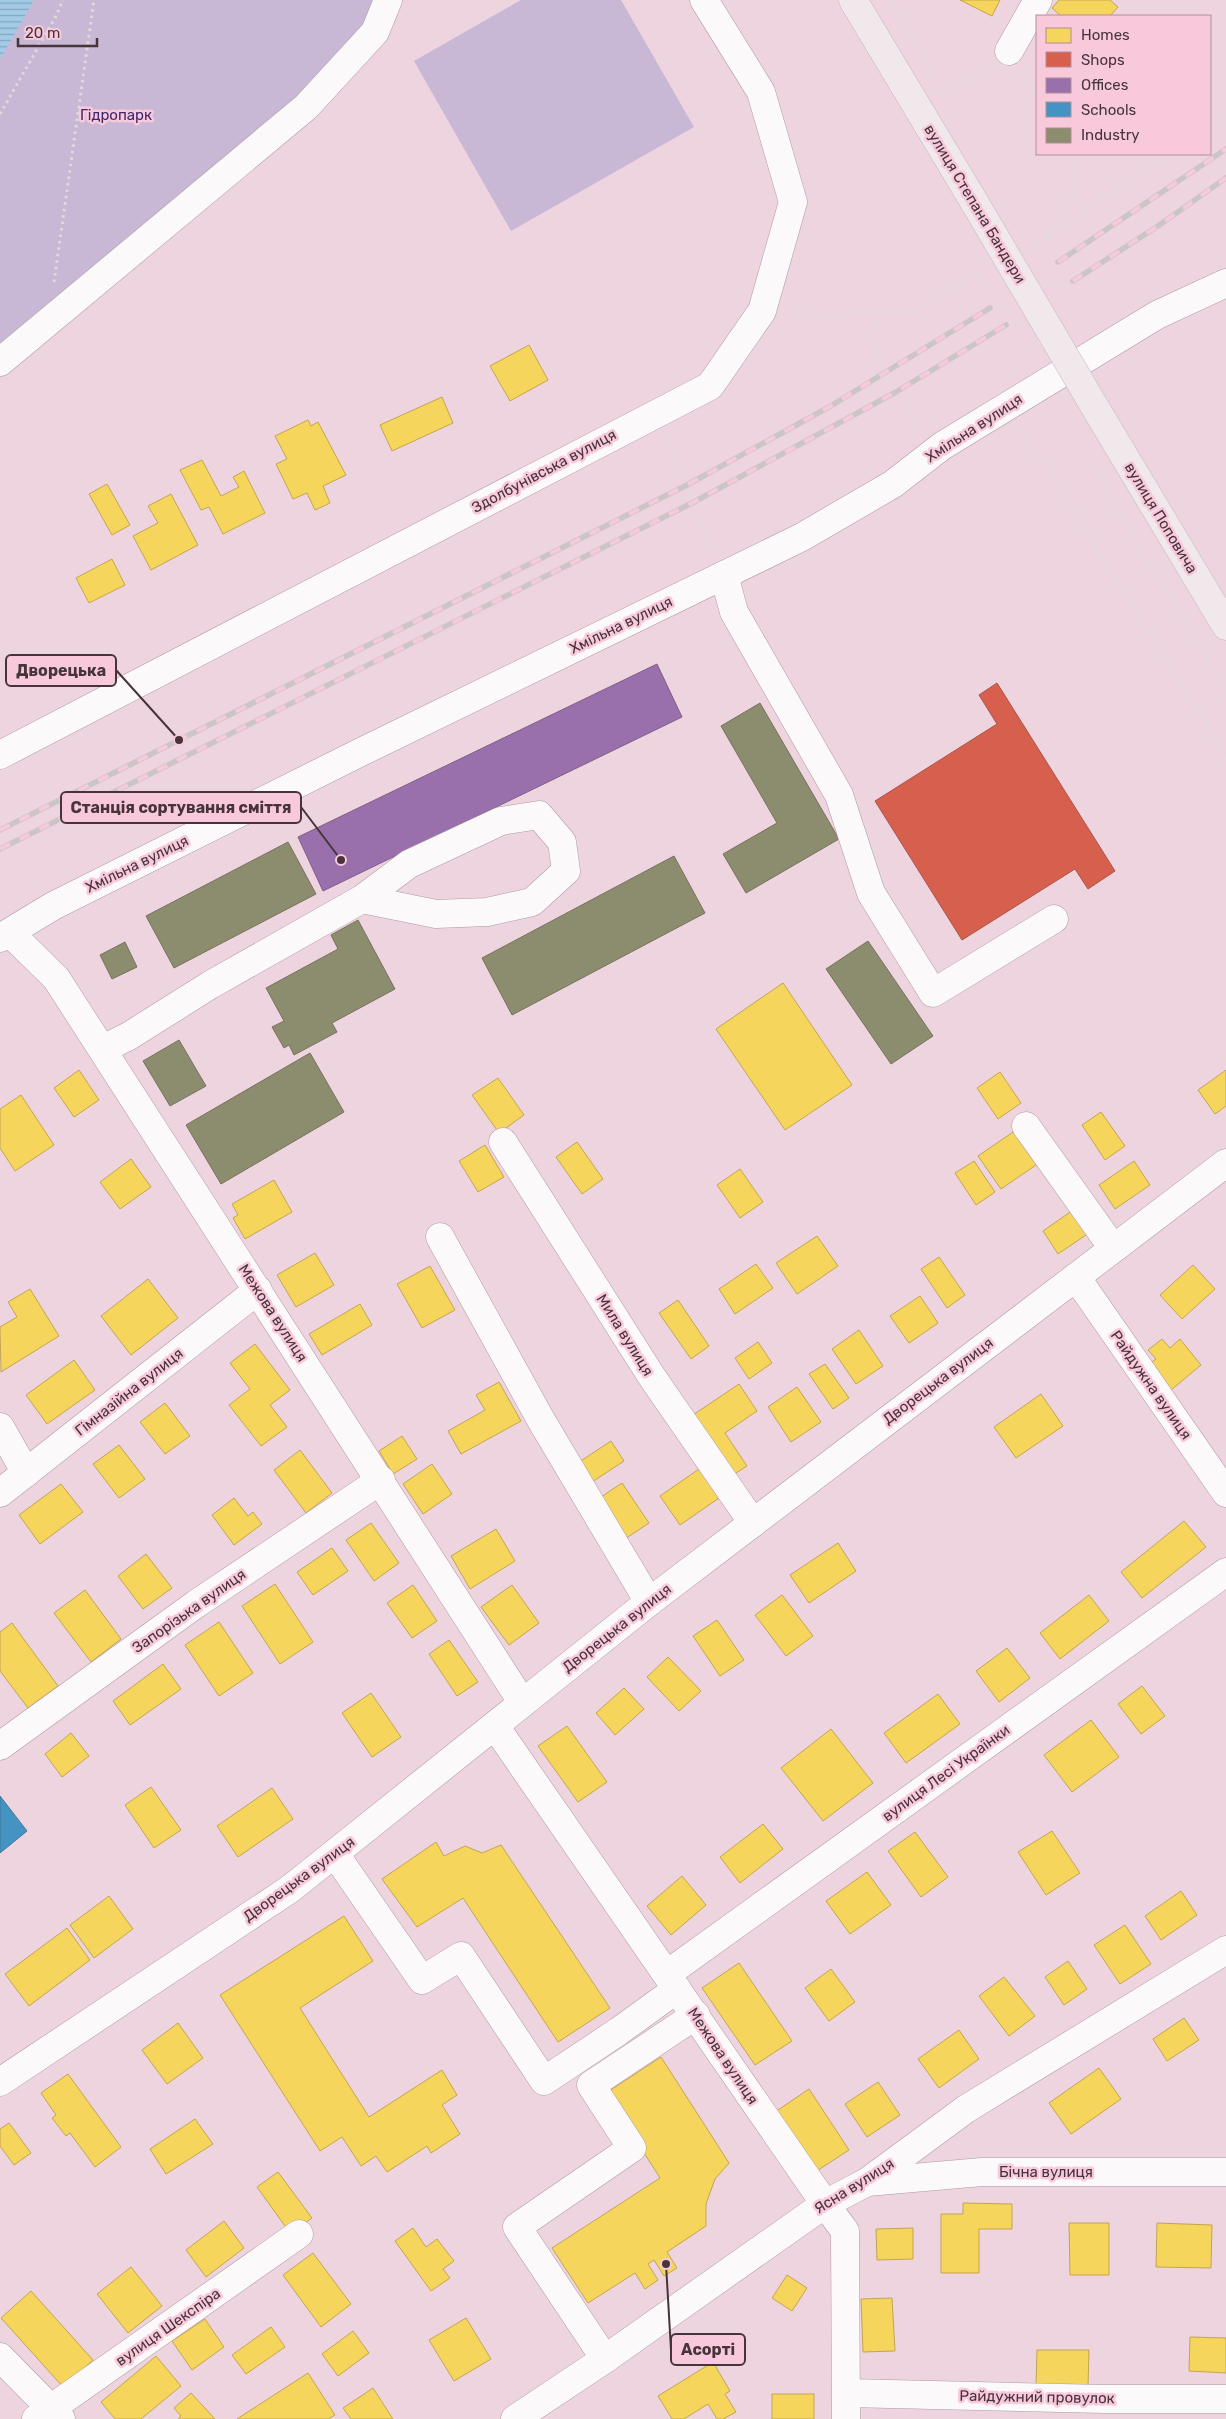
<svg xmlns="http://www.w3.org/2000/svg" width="1226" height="2419" font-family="Rubik,sans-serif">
	<defs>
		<pattern id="water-rules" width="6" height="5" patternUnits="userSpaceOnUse" patternTransform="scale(1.25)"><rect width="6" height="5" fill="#a2cbe8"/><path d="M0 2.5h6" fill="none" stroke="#86a6bd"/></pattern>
	</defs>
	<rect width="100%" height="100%" fill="#eed4de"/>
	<g fill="#c8b7d5">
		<path d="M 0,0 L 388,0 L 375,32 L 0,362 Z"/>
		<path d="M 521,0 L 621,0 L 694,127 L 511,231 L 414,61 Z"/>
	</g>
	<path fill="url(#water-rules)" d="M 0,0 L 34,0 L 0,59 Z"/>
	<g fill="#f6d55c" stroke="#c2a552">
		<path d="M 960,0 L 1000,0 L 992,16 Z"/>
		<path d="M 1059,0 L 1110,0 L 1118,7 L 1110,16 L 1061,16 L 1052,8 Z"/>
		<path d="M 529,345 L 548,380 L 510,401 L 490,366 Z"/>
		<path d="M 442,397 L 453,423 L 392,451 L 380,425 Z"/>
		<path d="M 308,420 L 311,426 L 318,422 L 346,475 L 323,486 L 330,503 L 315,510 L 307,493 L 293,499 L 276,464 L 287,459 L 275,436 Z"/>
		<path d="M 202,460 L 221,496 L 239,487 L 233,477 L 244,471 L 265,513 L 223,534 L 209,507 L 201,510 L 180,470 Z"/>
		<path d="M 107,484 L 130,525 L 112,535 L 89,494 Z"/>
		<path d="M 171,494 L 198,545 L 151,570 L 133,536 L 158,523 L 148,506 Z"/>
		<path d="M 112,559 L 125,585 L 89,603 L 76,578 Z"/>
		<path d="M 783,983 L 852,1085 L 785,1130 L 716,1029 Z"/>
		<path d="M 79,1070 L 99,1100 L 74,1117 L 54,1088 Z"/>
		<path d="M 1226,1070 L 1226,1106 L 1215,1114 L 1198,1090 Z"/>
		<path d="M 1000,1072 L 1021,1103 L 998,1119 L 977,1088 Z"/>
		<path d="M 498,1078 L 524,1115 L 499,1133 L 472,1095 Z"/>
		<path d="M 21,1095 L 54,1145 L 15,1171 L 0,1148 L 0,1109 Z"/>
		<path d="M 1101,1112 L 1125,1146 L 1105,1160 L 1082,1125 Z"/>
		<path d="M 1016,1130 L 1039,1163 L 1001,1189 L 978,1156 Z"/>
		<path d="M 577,1142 L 603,1179 L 582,1194 L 556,1157 Z"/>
		<path d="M 485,1145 L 504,1177 L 478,1192 L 459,1161 Z"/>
		<path d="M 131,1159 L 151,1187 L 120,1209 L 100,1182 Z"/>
		<path d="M 974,1161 L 995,1192 L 976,1205 L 955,1173 Z"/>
		<path d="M 1134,1161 L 1150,1185 L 1115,1209 L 1099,1185 Z"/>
		<path d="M 740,1169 L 763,1202 L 740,1218 L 717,1185 Z"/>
		<path d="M 274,1180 L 292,1212 L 245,1239 L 233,1218 L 238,1215 L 232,1204 Z"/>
		<path d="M 1073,1210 L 1089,1233 L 1058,1254 L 1043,1231 Z"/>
		<path d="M 817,1236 L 838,1266 L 797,1294 L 776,1263 Z"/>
		<path d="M 315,1253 L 334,1285 L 296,1307 L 277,1275 Z"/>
		<path d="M 939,1257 L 965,1295 L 947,1308 L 921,1269 Z"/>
		<path d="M 756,1264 L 773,1288 L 735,1314 L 719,1289 Z"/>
		<path d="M 1193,1265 L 1215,1289 L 1182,1319 L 1160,1295 Z"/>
		<path d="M 430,1266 L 455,1310 L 422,1328 L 397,1284 Z"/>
		<path d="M 148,1279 L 178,1318 L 131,1355 L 101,1316 Z"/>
		<path d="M 30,1289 L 59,1336 L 1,1372 L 0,1327 L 17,1317 L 8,1302 Z"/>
		<path d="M 920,1296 L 938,1323 L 909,1343 L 890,1316 Z"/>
		<path d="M 678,1300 L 709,1346 L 691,1359 L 659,1313 Z"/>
		<path d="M 360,1304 L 372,1325 L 322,1355 L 309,1334 Z"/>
		<path d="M 859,1330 L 883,1366 L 856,1384 L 832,1349 Z"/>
		<path d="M 1162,1339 L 1170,1348 L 1180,1339 L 1201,1365 L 1171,1390 L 1149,1364 L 1156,1359 L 1148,1350 Z"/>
		<path d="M 758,1342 L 772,1363 L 749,1379 L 735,1358 Z"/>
		<path d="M 255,1344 L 290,1390 L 270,1405 L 287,1427 L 261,1446 L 229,1405 L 250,1389 L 230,1363 Z"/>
		<path d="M 74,1360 L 95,1390 L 47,1424 L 26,1395 Z"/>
		<path d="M 825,1364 L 849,1398 L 833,1409 L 809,1374 Z"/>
		<path d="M 499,1382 L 521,1421 L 461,1454 L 448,1431 L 485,1410 L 476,1395 Z"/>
		<path d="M 739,1384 L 757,1411 L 725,1433 L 747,1466 L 728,1478 L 687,1419 Z"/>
		<path d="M 797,1387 L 821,1422 L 791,1442 L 768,1407 Z"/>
		<path d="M 1041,1394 L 1063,1426 L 1016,1458 L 994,1427 Z"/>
		<path d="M 165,1403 L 190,1436 L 165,1454 L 140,1422 Z"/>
		<path d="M 402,1436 L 417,1459 L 393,1474 L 379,1451 Z"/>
		<path d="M 611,1441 L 624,1461 L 589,1484 L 576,1464 Z"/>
		<path d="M 119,1445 L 145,1479 L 119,1498 L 93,1464 Z"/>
		<path d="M 300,1450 L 332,1493 L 306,1513 L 274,1470 Z"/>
		<path d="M 432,1464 L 452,1494 L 423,1514 L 403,1484 Z"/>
		<path d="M 699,1469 L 719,1498 L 680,1525 L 660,1496 Z"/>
		<path d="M 622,1483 L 649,1523 L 625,1539 L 598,1499 Z"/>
		<path d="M 61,1484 L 83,1512 L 40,1544 L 19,1515 Z"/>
		<path d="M 234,1498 L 248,1516 L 253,1512 L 262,1524 L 234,1545 L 212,1515 Z"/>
		<path d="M 1184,1521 L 1206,1547 L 1142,1598 L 1121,1572 Z"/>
		<path d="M 371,1523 L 399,1563 L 374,1581 L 346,1540 Z"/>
		<path d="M 496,1529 L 515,1561 L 470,1589 L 451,1556 Z"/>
		<path d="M 838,1543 L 856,1571 L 809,1603 L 790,1575 Z"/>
		<path d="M 332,1548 L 348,1571 L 313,1595 L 297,1572 Z"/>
		<path d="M 146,1554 L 172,1588 L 143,1609 L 118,1576 Z"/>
		<path d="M 275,1584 L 313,1642 L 280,1664 L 242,1606 Z"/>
		<path d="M 413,1585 L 437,1621 L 412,1638 L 387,1603 Z"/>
		<path d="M 512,1585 L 539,1623 L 509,1645 L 481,1607 Z"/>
		<path d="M 85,1590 L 121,1639 L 91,1662 L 54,1613 Z"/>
		<path d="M 782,1595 L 813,1636 L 786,1656 L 755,1615 Z"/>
		<path d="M 1089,1595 L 1109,1621 L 1060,1659 L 1040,1633 Z"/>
		<path d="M 717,1620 L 744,1660 L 720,1676 L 693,1636 Z"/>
		<path d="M 219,1622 L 253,1673 L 219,1696 L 185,1645 Z"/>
		<path d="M 12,1623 L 58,1686 L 28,1708 L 0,1671 L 0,1632 Z"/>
		<path d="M 449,1640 L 478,1682 L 457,1696 L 429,1654 Z"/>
		<path d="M 1007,1648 L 1030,1678 L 999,1702 L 976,1671 Z"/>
		<path d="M 668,1657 L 701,1691 L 679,1711 L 647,1677 Z"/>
		<path d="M 163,1664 L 181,1689 L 130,1725 L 113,1701 Z"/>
		<path d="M 1142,1686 L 1165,1716 L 1141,1734 L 1118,1704 Z"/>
		<path d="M 624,1688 L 644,1709 L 615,1735 L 596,1713 Z"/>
		<path d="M 371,1693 L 401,1737 L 372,1757 L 342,1713 Z"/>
		<path d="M 938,1694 L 960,1724 L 906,1763 L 884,1733 Z"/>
		<path d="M 1091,1720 L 1119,1757 L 1072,1792 L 1044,1755 Z"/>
		<path d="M 567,1726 L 607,1782 L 578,1802 L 538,1746 Z"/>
		<path d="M 831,1729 L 873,1783 L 823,1821 L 781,1768 Z"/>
		<path d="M 71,1733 L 89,1756 L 62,1777 L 45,1754 Z"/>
		<path d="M 151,1787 L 181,1830 L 154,1848 L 125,1805 Z"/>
		<path d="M 272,1788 L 293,1819 L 238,1857 L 217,1826 Z"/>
		<path d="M 763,1824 L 783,1849 L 740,1883 L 720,1857 Z"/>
		<path d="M 1052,1831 L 1080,1873 L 1046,1895 L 1018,1852 Z"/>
		<path d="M 915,1832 L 948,1877 L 921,1897 L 888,1851 Z"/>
		<path d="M 436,1842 L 444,1856 L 465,1846 L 482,1853 L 501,1845 L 610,2008 L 558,2042 L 463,1898 L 417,1927 L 382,1879 Z"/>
		<path d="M 867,1872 L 891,1905 L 850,1934 L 826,1901 Z"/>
		<path d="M 682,1876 L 706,1905 L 671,1935 L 647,1906 Z"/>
		<path d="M 1181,1891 L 1197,1915 L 1161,1940 L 1145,1916 Z"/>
		<path d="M 109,1896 L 133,1929 L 94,1958 L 70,1925 Z"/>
		<path d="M 344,1916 L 373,1961 L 300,2008 L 369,2117 L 442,2070 L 457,2095 L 442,2105 L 460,2134 L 431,2153 L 427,2146 L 387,2172 L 376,2156 L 361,2166 L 342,2137 L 320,2151 L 220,1995 Z"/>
		<path d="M 1125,1925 L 1151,1964 L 1120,1984 L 1094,1945 Z"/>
		<path d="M 67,1928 L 90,1960 L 29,2006 L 5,1974 Z"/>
		<path d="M 1068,1961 L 1087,1989 L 1064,2005 L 1045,1977 Z"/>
		<path d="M 739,1963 L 792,2041 L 755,2065 L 702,1988 Z"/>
		<path d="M 831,1969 L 855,2002 L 829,2021 L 805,1988 Z"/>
		<path d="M 1004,1977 L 1035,2016 L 1009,2036 L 979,1996 Z"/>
		<path d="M 1184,2018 L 1199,2040 L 1167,2061 L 1153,2039 Z"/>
		<path d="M 178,2023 L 203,2058 L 167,2084 L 142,2050 Z"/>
		<path d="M 959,2030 L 979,2059 L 939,2088 L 918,2059 Z"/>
		<path d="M 661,2057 L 729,2163 L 715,2179 L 706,2204 L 706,2226 L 667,2252 L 677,2268 L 664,2276 L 654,2260 L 648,2264 L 658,2280 L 645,2289 L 635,2273 L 588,2303 L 552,2248 L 660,2178 L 606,2093 Z"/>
		<path d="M 1099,2068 L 1121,2099 L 1071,2134 L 1049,2103 Z"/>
		<path d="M 68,2074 L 121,2147 L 95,2167 L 70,2133 L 66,2136 L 52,2118 L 56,2115 L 41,2093 Z"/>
		<path d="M 878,2082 L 900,2115 L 867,2137 L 845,2104 Z"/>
		<path d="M 809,2089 L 849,2150 L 815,2172 L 775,2112 Z"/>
		<path d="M 195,2119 L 213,2144 L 166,2174 L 150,2149 Z"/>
		<path d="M 9,2123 L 31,2153 L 14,2165 L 0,2146 L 0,2129 Z"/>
		<path d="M 278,2172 L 312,2218 L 290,2233 L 257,2187 Z"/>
		<path d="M 963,2203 L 1012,2204 L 1012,2229 L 979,2229 L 979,2273 L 941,2273 L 941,2214 L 963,2214 Z"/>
		<path d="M 224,2221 L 244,2248 L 206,2277 L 186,2250 Z"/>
		<path d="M 1069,2223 L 1109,2223 L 1109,2275 L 1070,2275 Z"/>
		<path d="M 1157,2223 L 1212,2225 L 1211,2268 L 1156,2267 Z"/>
		<path d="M 413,2228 L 426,2247 L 437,2239 L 454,2261 L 443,2269 L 450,2278 L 431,2291 L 395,2241 Z"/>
		<path d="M 913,2228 L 913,2259 L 877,2260 L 876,2229 Z"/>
		<path d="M 313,2253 L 351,2304 L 321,2327 L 283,2275 Z"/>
		<path d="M 131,2267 L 162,2306 L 128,2333 L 97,2294 Z"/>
		<path d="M 787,2275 L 807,2288 L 792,2311 L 772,2298 Z"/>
		<path d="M 31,2291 L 93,2360 L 63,2387 L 1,2318 Z"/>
		<path d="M 892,2298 L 895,2351 L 863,2352 L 861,2299 Z"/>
		<path d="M 466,2318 L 491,2359 L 454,2381 L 429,2340 Z"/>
		<path d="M 205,2319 L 224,2347 L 192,2370 L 172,2341 Z"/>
		<path d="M 271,2327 L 285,2347 L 246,2374 L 232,2355 Z"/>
		<path d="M 353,2331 L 369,2353 L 338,2376 L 322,2354 Z"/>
		<path d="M 1190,2337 L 1226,2338 L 1226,2373 L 1189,2371 Z"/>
		<path d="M 1037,2350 L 1089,2350 L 1088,2386 L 1036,2385 Z"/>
		<path d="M 156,2356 L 181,2386 L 141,2419 L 115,2419 L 101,2402 Z"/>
		<path d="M 713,2362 L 730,2391 L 725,2394 L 736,2412 L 723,2419 L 717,2419 L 708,2404 L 684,2419 L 672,2419 L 658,2396 Z"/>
		<path d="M 308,2373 L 335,2415 L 328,2419 L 237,2419 Z"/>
		<path d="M 373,2388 L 393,2419 L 351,2419 L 343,2408 Z"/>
		<path d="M 191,2393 L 215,2419 L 178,2419 L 181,2416 L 174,2408 Z"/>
		<rect x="772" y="2394" width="42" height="25"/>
	</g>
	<path fill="#d6604d" stroke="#ab5348" d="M 997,683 L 1115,871 L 1088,889 L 1075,869 L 962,940 L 875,801 L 997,724 L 979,695 Z"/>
	<path fill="#9970ab" stroke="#805e89" d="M 657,664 L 682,717 L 323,891 L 298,837 Z"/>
	<path fill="#4393c3" stroke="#44769a" d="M 0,1796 L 27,1831 L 0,1853 Z"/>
	<g fill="#8c8c6e" stroke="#77725f">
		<path d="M 760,703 L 839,839 L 746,893 L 723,854 L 777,823 L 721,726 Z"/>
		<path d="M 288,842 L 316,894 L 174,968 L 146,916 Z"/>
		<path d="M 674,856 L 705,913 L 512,1015 L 482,958 Z"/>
		<path d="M 358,920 L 395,989 L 332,1023 L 337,1032 L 294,1055 L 289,1045 L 284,1048 L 272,1027 L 284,1021 L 266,988 L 338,949 L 331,935 Z"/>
		<path d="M 868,941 L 933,1036 L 891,1064 L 826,969 Z"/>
		<path d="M 125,942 L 137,967 L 112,979 L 100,955 Z"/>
		<path d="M 179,1040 L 206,1086 L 170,1106 L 143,1061 Z"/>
		<path d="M 310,1053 L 344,1112 L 221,1184 L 186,1125 Z"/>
	</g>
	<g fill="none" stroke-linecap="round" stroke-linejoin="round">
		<defs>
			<g id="minor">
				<path d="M 1009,51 L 1038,0"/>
				<path d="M 0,362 L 306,107 L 375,32 L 388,0"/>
				<path d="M 724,575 L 734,612 L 839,795 L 871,893 L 933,993 L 1054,919"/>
				<path d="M 0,755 L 710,386 L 762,311 L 793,202 L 761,92 L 704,0"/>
				<path d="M 10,933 L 56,978 L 522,1702"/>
				<path d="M 0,938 L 53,906 L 359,753 L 802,537 L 893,484 L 942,446 L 1157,315 L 1226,283"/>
				<path d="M 103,1049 L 129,1036 L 210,985 L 362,899 L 436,914 L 487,912 L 532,902 L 566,871 L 562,842 L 539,815 L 501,821 L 409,864 L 362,899"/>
				<path d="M 1026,1126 L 1113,1248"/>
				<path d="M 503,1142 L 652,1377 L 753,1523"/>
				<path d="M 440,1237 L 541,1420 L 649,1602"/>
				<path d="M 1076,1277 L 1226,1493"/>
				<path d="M 0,1427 L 26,1473"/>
				<path d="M 0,1493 L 258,1290"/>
				<path d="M 495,1726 L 825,2204 L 845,2231 L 846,2419"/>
				<path d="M 0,1746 L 196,1604 L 381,1480"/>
				<path d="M 335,1854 L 422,1980 L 461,1956 L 544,2081 L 619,2031 L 677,1989"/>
				<path d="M 667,1974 L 1226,1572"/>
				<path d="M 0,2082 L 290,1889 L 649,1602 L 1226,1163"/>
				<path d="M 867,2182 L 982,2172 L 1226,2172"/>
				<path d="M 0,2357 L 61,2419"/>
				<path d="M 605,2359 L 517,2227 L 632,2148 L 591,2085 L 696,2015"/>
				<path d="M 847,2393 L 1104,2399 L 1226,2399"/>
				<path d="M 36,2419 L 299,2234"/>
				<path d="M 515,2419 L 605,2359 L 825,2204 L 867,2182 L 966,2109 L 1226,1950"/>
			</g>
			<g id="major">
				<path d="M 853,0 L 976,205"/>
				<path d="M 1096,409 L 1226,626"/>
			</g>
		</defs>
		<use href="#minor" stroke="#ae9aa2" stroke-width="29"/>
		<use href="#major" stroke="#c6b8bd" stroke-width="29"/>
		<g stroke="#e2d9dc" stroke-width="3" stroke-dasharray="2.5 4" stroke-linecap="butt">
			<path d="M 889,0 L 936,80"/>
			<path d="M 1019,75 L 1037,95"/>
			<path d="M 942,92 L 988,66"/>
			<path d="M 0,114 L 56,16 L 63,0"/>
			<path d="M 1210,125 L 1226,113"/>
			<path d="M 1046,237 L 1074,194 L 1076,158 L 1074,154"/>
			<path d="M 1031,246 L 1170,154"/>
			<path d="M 54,282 L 94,0"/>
			<path d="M 790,311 L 912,312 L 984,272"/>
			<path d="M 874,312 L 879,365 L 919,429"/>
			<path d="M 1020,429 L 1066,499 L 1226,755"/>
			<path d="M 664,439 L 673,451 L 713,552"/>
			<path d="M 1099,470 L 1110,500 L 1173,600 L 1226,691"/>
		</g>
		<use href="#minor" stroke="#fcf9fa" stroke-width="28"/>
		<use href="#major" stroke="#f1e8ec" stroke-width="28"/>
		<defs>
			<g id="rail">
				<path d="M 1058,262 L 1226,149"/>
				<path d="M 1073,281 L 1158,226 L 1226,178"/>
				<path d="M 0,830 L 687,485 L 829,407 L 990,308"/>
				<path d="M 0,849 L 694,502 L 896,392 L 1006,325"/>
			</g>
		</defs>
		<use href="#rail" stroke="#cbc5c7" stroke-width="5.5"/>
		<use href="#rail" stroke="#f8c9db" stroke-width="4" stroke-dasharray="11" stroke-linecap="butt"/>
		<defs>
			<path id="major-bridge" d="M 976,205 L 1096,409"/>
		</defs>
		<use href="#major-bridge" stroke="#c6b8bd" stroke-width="29" stroke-linecap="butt"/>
		<use href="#major-bridge" stroke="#f1e8ec" stroke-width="28"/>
	</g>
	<g text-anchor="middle" stroke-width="5" stroke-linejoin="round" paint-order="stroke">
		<g font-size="15" fill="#3e2870" stroke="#f8c9db">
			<text x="116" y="120">Гідропарк</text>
		</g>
		<g font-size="15" fill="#47343b" stroke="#f8c9db">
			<text transform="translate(975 204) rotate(59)" y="5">вулиця Степана Бандери</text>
			<text transform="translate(974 428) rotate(-33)" y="5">Хмільна вулиця</text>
			<text transform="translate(544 471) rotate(-28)" y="5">Здолбунівська вулиця</text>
			<text transform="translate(1161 518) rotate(59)" y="5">вулиця Поповича</text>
			<text transform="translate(621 625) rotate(-26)" y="5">Хмільна вулиця</text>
			<text transform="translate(137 864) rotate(-26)" y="5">Хмільна вулиця</text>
			<text transform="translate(273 1313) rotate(57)" y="5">Межова вулиця</text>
			<text transform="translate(625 1335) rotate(58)" y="5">Мила вулиця</text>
			<text transform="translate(938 1381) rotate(-37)" y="5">Дворецька вулиця</text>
			<text transform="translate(1151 1385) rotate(55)" y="5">Райдужна вулиця</text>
			<text transform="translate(129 1392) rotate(-38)" y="5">Гімназійна вулиця</text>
			<text transform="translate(189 1611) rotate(-35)" y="5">Запорізька вулиця</text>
			<text transform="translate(617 1628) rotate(-38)" y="5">Дворецька вулиця</text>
			<text transform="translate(946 1773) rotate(-36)" y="5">вулиця Лесі Українки</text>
			<text transform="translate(299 1879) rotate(-36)" y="5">Дворецька вулиця</text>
			<text transform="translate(723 2056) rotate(56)" y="5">Межова вулиця</text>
			<text x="1046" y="2177">Бічна вулиця</text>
			<text transform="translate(854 2186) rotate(-32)" y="5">Ясна вулиця</text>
			<text transform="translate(168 2327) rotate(-35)" y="5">вулиця Шекспіра</text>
			<text transform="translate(1037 2397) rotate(1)" y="5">Райдужний провулок</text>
		</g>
	</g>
	<path fill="none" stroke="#47343b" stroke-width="2" d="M179 740L116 670M341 860L301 807M666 2264L671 2350"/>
	<g fill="#47343b" stroke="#f8c9db" stroke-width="2">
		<circle cx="179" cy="740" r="5"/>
		<circle cx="341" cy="860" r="5"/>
		<circle cx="666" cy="2264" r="5"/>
	</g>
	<g fill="#f8c9db" stroke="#47343b" stroke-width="2">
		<rect x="6" y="655" width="110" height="31" rx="5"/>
		<rect x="61" y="792" width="240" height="31" rx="5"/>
		<rect x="671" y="2334" width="74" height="31" rx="5"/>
	</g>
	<g font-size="16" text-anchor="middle" font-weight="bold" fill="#47343b">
		<text x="61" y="676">Дворецька</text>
		<text x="181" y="813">Станція сортування сміття</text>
		<text x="708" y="2355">Асорті</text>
	</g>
	<rect x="1036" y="15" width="175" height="140" fill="#f8c9db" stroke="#b18d9b"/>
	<rect x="1046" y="28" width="25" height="15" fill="#f6d55c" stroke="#b18d9b"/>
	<text x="1081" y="40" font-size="15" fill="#47343b">Homes</text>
	<rect x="1046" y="52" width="25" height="15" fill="#d6604d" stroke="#b18d9b"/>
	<text x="1081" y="65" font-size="15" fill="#47343b">Shops</text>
	<rect x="1046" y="78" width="25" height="15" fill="#9970ab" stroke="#b18d9b"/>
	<text x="1081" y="90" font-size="15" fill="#47343b">Offices</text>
	<rect x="1046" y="102" width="25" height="15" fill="#4393c3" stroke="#b18d9b"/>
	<text x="1081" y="115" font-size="15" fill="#47343b">Schools</text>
	<rect x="1046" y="128" width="25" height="15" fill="#8c8c6e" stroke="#b18d9b"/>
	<text x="1081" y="140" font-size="15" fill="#47343b">Industry</text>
	<path d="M18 38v8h79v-8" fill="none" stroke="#47343b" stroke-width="2.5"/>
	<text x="25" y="38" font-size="15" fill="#47343b" stroke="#f8c9db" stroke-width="4" paint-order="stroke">20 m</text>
</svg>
